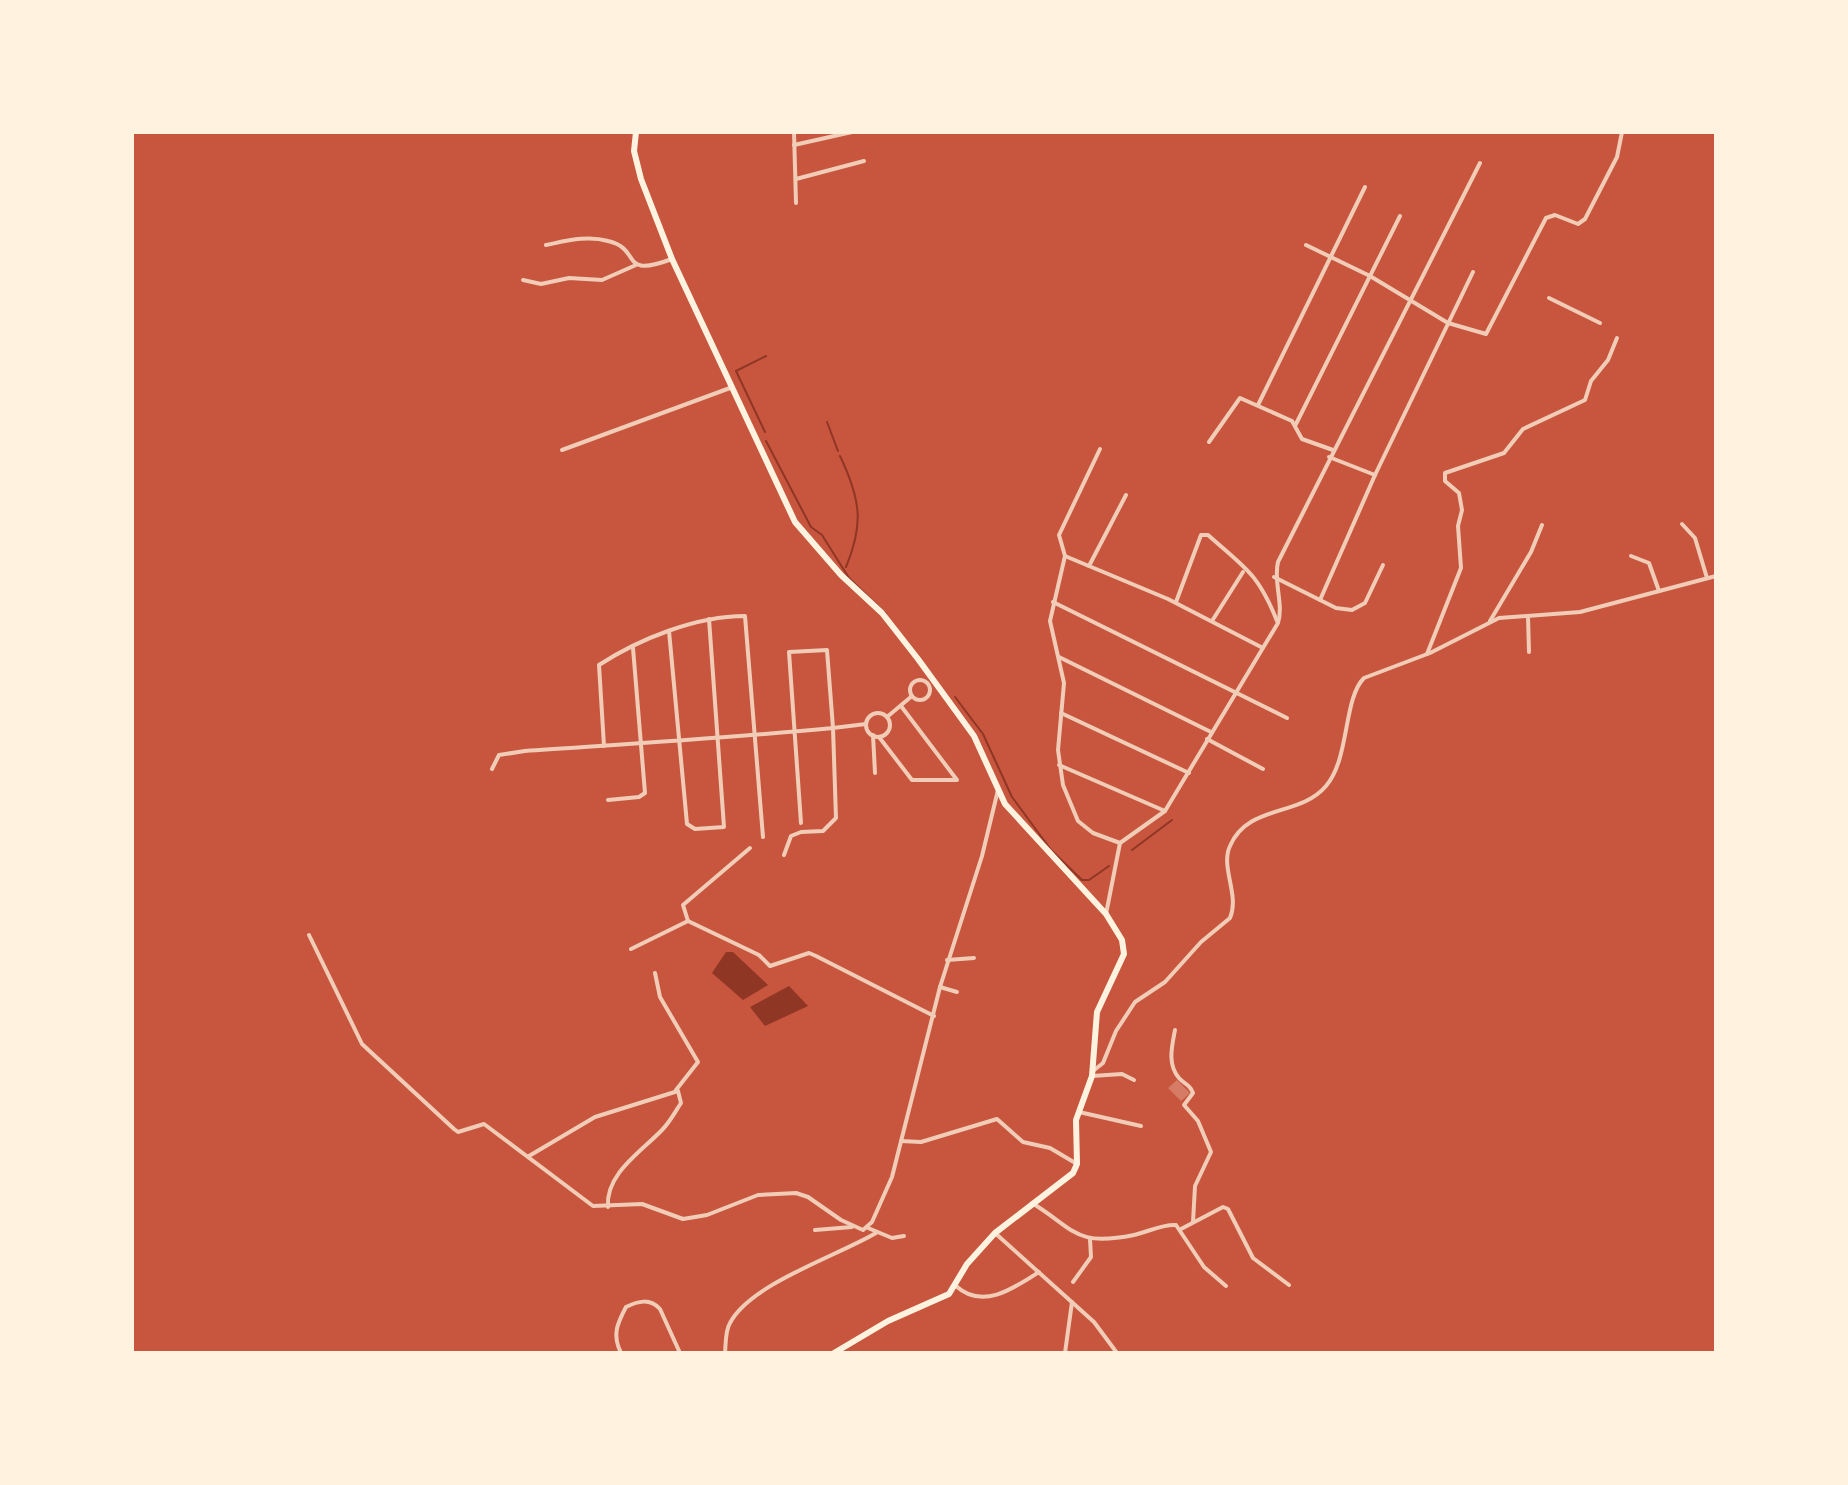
<svg xmlns="http://www.w3.org/2000/svg" width="1848" height="1485" font-family="Montserrat,sans-serif">
	<rect width="100%" height="100%" fill="#c8553d"/>
	<g fill="#8f3625">
		<path d="M 726,952 L 733,952 L 768,985 L 743,1000 L 712,973 Z"/>
		<path d="M 789,986 L 808,1006 L 765,1026 L 750,1007 Z"/>
	</g>
	<g fill="none" stroke-linecap="round" stroke-linejoin="round">
		<g stroke="#8f3625" stroke-width="2">
			<path d="M 827,422 L 838,451"/>
			<path d="M 765,432 L 736,371 L 766,356"/>
			<path d="M 766,441 L 811,527 L 822,535 L 849,578 L 886,614"/>
			<path d="M 840,456 C 862,502 863,526 846,567"/>
			<path d="M 955,697 L 983,734 L 1012,797 L 1051,850 L 1082,880 L 1089,880 L 1109,866"/>
			<path d="M 1132,850 L 1172,820"/>
		</g>
	</g>
	<path fill="#d67c66" d="M 1177,1080 L 1190,1093 L 1181,1101 L 1168,1088 Z"/>
	<g fill="none" stroke-linecap="round" stroke-linejoin="round">
		<g stroke="#f1ccb7" stroke-width="4">
			<path d="M 697,132 L 707,132"/>
			<path d="M 794,132 L 796,203"/>
			<path d="M 794,145 L 852,132"/>
			<path d="M 796,179 L 864,161"/>
			<path d="M 546,245 C 566,241 587,235 608,241 C 643,249 618,279 672,259"/>
			<path d="M 1306,245 L 1370,276 L 1448,323 L 1486,334 L 1546,218 L 1555,215 L 1578,224 L 1585,219 L 1617,157 L 1622,132"/>
			<path d="M 523,280 L 541,284 L 569,278 L 602,280 L 636,265"/>
			<path d="M 1549,298 L 1600,323"/>
			<path d="M 1258,405 L 1365,187"/>
			<path d="M 1296,424 L 1400,216"/>
			<path d="M 1209,442 L 1240,398 L 1292,421 L 1302,439 L 1333,450"/>
			<path d="M 1100,449 L 1059,535 L 1065,556 L 1050,621 L 1064,683 L 1058,750 L 1063,785 L 1078,821 L 1093,833 L 1120,843"/>
			<path d="M 562,450 L 730,388"/>
			<path d="M 1329,457 L 1375,475"/>
			<path d="M 1682,524 L 1695,538 L 1707,578"/>
			<path d="M 1065,556 L 1168,599 L 1261,647"/>
			<path d="M 1631,556 L 1649,563 L 1659,591"/>
			<path d="M 1089,566 L 1126,495"/>
			<path d="M 1274,577 L 1336,608 L 1352,610 L 1365,603 L 1383,565"/>
			<path d="M 1320,600 L 1375,475 L 1473,272"/>
			<path d="M 1053,602 L 1287,718"/>
			<path d="M 1176,602 L 1201,535 L 1208,535 C 1245,568 1258,573 1277,621"/>
			<path d="M 1528,616 L 1529,652"/>
			<path d="M 1212,621 L 1243,572"/>
			<path d="M 1490,621 L 1531,552 L 1542,525"/>
			<path d="M 669,631 L 687,824 L 695,829 L 724,827 L 709,619"/>
			<path d="M 1427,654 L 1461,568 L 1458,526 L 1462,510 L 1459,493 L 1445,481 L 1445,473 L 1504,453 L 1523,429 L 1585,400 L 1591,381 L 1608,360 L 1617,338"/>
			<path d="M 1059,657 L 1211,732"/>
			<circle cx="920" cy="690" r="10"/>
			<path d="M 1061,713 L 1189,773"/>
			<circle cx="878" cy="725" r="12"/>
			<path d="M 887,717 L 912,696"/>
			<path d="M 873,735 L 875,773"/>
			<path d="M 879,737 L 912,780 L 957,780 L 901,706"/>
			<path d="M 1207,739 L 1263,769"/>
			<path d="M 604,746 L 599,665 C 639,639 696,616 745,616 L 763,837"/>
			<path d="M 1059,765 L 1165,811"/>
			<path d="M 492,769 L 499,755 L 525,751 C 628,744 730,738 833,728 L 827,650 L 789,652 L 801,823"/>
			<path d="M 608,800 L 639,797 L 645,793 L 633,648"/>
			<path d="M 784,855 L 791,836 L 801,832 L 823,831 L 836,818 L 833,728 L 866,724"/>
			<path d="M 1106,914 L 1120,843 L 1165,811 L 1278,623 C 1284,604 1273,582 1278,562 L 1480,163"/>
			<path d="M 688,921 L 683,905 L 750,848"/>
			<path d="M 309,935 L 362,1044 L 454,1129 L 458,1132 L 484,1124 L 593,1206 L 642,1204 L 683,1219 L 707,1215 L 758,1195 L 796,1193 L 808,1197 L 841,1220 L 863,1230 L 872,1222 L 892,1177 L 940,987 L 982,856 L 998,790"/>
			<path d="M 631,949 L 688,921 L 759,955 L 770,966 L 809,953 L 816,956 L 934,1016"/>
			<path d="M 947,960 L 974,958"/>
			<path d="M 655,973 L 660,997 L 698,1062 L 676,1090"/>
			<path d="M 940,987 L 957,992"/>
			<path d="M 1175,1030 C 1172,1046 1167,1064 1179,1078 C 1185,1085 1190,1084 1193,1093 L 1184,1105 L 1198,1121 L 1211,1152 L 1195,1186 L 1193,1222"/>
			<path d="M 1093,1071 L 1103,1063 L 1116,1031 L 1135,1002 L 1165,982 L 1201,942 L 1230,918 C 1240,895 1220,867 1230,846 C 1248,804 1300,817 1326,786 C 1350,758 1343,699 1364,678 L 1430,653 L 1499,618 L 1580,612 L 1716,576"/>
			<path d="M 1092,1076 L 1122,1074 L 1134,1080"/>
			<path d="M 1079,1112 L 1141,1126"/>
			<path d="M 901,1141 L 921,1142 L 997,1119 L 1023,1142 L 1050,1148 L 1077,1164"/>
			<path d="M 529,1156 L 595,1117 L 678,1091 L 681,1103 C 675,1112 670,1122 662,1130 C 642,1151 605,1174 608,1207"/>
			<path d="M 1032,1203 C 1076,1230 1075,1247 1134,1235 C 1148,1232 1162,1224 1176,1225 L 1204,1267 L 1226,1286"/>
			<path d="M 868,1228 L 892,1238 L 904,1236"/>
			<path d="M 1181,1229 L 1223,1207 L 1228,1209 L 1253,1258 L 1289,1285"/>
			<path d="M 815,1230 L 852,1227"/>
			<path d="M 995,1233 L 1094,1322 L 1117,1353"/>
			<path d="M 1073,1282 L 1091,1257 L 1090,1239"/>
			<path d="M 956,1286 C 982,1310 1013,1289 1039,1272"/>
			<path d="M 621,1353 C 612,1335 617,1324 626,1307 C 638,1301 650,1298 660,1309 L 680,1353"/>
			<path d="M 725,1353 C 726,1343 725,1331 730,1323 C 750,1284 837,1256 876,1233"/>
			<path d="M 1065,1353 L 1072,1302"/>
		</g>
		<path stroke="#fff3e0" stroke-width="6" d="M 636,132 L 634,151 L 641,179 L 672,259 L 795,522 L 841,575 L 882,613 L 918,659 L 974,736 L 1005,804 L 1106,914 L 1122,940 L 1124,954 L 1097,1012 L 1092,1076 L 1076,1120 L 1077,1164 L 1073,1173 L 995,1233 L 967,1264 L 949,1294 L 888,1321 L 834,1353"/>
	</g>
	<rect width="1848" height="1485" fill="none" stroke="#fff3e0" stroke-width="268"/>
</svg>
